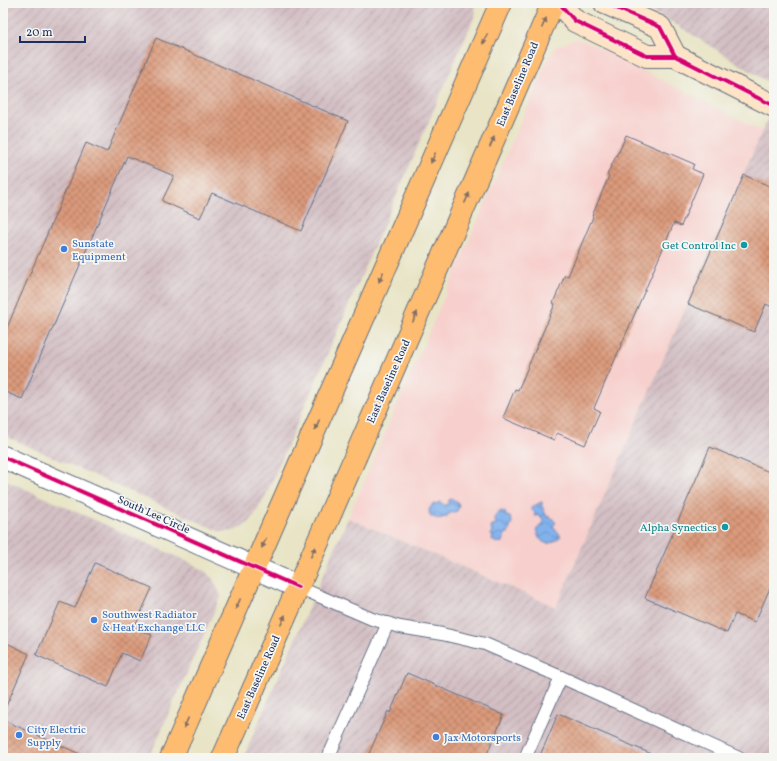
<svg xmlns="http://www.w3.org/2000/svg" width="777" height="761" font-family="Vollkorn,serif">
	<defs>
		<pattern id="industrial-furrows" width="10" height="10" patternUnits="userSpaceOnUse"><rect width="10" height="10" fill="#d2bec3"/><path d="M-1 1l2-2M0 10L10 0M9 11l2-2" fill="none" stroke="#aa9ba2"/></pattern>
		<pattern id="water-waves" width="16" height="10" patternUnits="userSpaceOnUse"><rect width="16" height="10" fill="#82b2ed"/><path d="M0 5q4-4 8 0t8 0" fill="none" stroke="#6a91c3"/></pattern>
		<pattern id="building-cross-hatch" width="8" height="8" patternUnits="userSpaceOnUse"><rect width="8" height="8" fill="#db9a7a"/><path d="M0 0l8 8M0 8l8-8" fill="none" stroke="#b17e67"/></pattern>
	</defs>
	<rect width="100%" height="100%" fill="#f6f6f2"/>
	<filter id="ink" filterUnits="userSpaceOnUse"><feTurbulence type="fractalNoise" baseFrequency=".025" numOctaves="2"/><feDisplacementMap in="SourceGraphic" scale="8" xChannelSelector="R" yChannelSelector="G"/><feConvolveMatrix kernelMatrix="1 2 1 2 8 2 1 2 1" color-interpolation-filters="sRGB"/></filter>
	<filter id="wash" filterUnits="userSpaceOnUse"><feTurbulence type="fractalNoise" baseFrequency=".012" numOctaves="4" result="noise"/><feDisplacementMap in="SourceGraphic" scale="16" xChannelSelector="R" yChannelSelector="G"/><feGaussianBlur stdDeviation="0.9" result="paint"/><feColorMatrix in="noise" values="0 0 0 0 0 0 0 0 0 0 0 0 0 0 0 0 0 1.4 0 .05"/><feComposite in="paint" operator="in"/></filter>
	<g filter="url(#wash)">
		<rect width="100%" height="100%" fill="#e8e4c5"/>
		<path fill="#f7d0cd" d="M 575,39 L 587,42 L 762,131 L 556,607 L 348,518 L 549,57 L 557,46 Z"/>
		<g fill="url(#industrial-furrows)">
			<path d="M 3,3 L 474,3 L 476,13 L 265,497 L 250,522 L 234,531 L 221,532 L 3,435 Z"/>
			<path d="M 636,3 L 774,3 L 774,86 L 677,25 Z"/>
			<path d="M 774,110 L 774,758 L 243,758 L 348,518 L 556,607 L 762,131 Z"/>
			<path d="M 3,479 L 191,563 L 205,571 L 213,579 L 221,596 L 149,758 L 3,758 Z"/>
		</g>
		<g fill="url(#water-waves)" stroke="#4e70a6">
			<path d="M 451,499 L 457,501 L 459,507 L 457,511 L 448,514 L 447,516 L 439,519 L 430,516 L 429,510 L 432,505 L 441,502 L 444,505 L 448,504 L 449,500 Z"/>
			<path d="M 541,502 L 543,503 L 541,504 L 547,517 L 550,516 L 556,523 L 553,526 L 561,536 C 553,543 545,548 538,536 L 538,533 L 536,531 L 537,529 L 543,524 L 543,519 L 539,515 L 535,516 L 535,513 L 531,509 L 532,507 L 534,506 Z"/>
			<path d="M 500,511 L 505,512 L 506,516 L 510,517 L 512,522 L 508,533 L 505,534 L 502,542 C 498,543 494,543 492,539 L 493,536 L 491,535 L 492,531 L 491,529 L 492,525 L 495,525 L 496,523 L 494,518 Z"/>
		</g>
		<g id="blocks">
			<g fill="url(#building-cross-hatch)">
				<path d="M 156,38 L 348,121 L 301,231 L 212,193 L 200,218 L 162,201 L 174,176 L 127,156 L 22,399 L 3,391 L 3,337 L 86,143 L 107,152 Z"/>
				<path d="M 626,135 L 694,164 L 692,169 L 703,174 L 681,226 L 674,223 L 594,408 L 600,411 L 585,445 L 557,433 L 554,440 L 503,418 L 515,389 L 518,390 L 555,304 L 553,303 L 565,275 L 568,276 L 593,217 L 592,216 L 609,176 L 607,175 L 618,152 L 619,152 Z"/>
				<path d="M 744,175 L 774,188 L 774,308 L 766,304 L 754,332 L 688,304 Z"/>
				<path d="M 710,447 L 774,474 L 774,579 L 755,622 L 735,614 L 727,633 L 645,598 Z"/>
				<path d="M 95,563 L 152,588 L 134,628 L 152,635 L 140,661 L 122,653 L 108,687 L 36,655 L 60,602 L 75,608 Z"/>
				<path d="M 3,641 L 29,654 L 3,713 Z"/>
				<path d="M 407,673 L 504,715 L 485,758 L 367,758 L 388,711 L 390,713 Z"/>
				<path d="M 558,714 L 661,758 L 539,758 Z"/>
				<path d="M 3,720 L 89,758 L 3,758 Z"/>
			</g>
		</g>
	</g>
	<g filter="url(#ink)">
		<use href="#blocks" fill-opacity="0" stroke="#636e82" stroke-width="1"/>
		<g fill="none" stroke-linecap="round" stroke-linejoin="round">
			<defs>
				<g id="lane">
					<path d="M 298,587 L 372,619 L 400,627 L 442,634 L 485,644 L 561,677 L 739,758"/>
					<path d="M 328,758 L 388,623"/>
					<path d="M 525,758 L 561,677"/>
				</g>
				<path id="street" d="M 3,457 L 298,587"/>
				<g id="secondary">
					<path d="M 559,3 L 575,21 L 647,56 L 675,56 L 774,106"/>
					<path d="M 605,3 L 660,27 L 675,56"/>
				</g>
				<g id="primary">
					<path d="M 171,758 L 501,3"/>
					<path d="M 223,758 L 329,517 L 553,3"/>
				</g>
			</defs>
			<use href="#lane" stroke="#636e82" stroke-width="14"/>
			<use href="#street" stroke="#636e82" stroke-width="24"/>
			<use href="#secondary" stroke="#636e82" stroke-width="24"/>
			<use href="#primary" stroke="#636e82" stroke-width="24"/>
			<use href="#lane" stroke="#fff" stroke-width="12"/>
			<use href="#street" stroke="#fff" stroke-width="22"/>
			<use href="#secondary" stroke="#fee4c6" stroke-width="22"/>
			<use href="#primary" stroke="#fdbc70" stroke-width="22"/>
			<defs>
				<g id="cycleway">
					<path d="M 559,3 L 575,21 L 647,56 L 675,56 L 774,106"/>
					<path d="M 605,3 L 660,27 L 675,56"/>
					<path d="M 3,457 L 298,587"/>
				</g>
			</defs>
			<use href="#cycleway" stroke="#f6f6f2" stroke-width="6"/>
			<use href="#cycleway" stroke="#d6006c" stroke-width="4"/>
		</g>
		<defs><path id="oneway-solid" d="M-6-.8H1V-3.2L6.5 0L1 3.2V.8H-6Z"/></defs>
		<g fill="#816e66">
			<use href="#oneway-solid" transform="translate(544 23) rotate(-66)"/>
			<use href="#oneway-solid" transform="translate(485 39) rotate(114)"/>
			<use href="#oneway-solid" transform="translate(492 142) rotate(-67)"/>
			<use href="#oneway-solid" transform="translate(433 158) rotate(114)"/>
			<use href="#oneway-solid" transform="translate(467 198) rotate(-66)"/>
			<use href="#oneway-solid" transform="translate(381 277) rotate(114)"/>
			<use href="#oneway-solid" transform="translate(415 317) rotate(-66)"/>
			<use href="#oneway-solid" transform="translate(317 425) rotate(114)"/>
			<use href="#oneway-solid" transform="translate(264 543) rotate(114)"/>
			<use href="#oneway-solid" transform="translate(313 552) rotate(-66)"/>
			<use href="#oneway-solid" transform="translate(238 604) rotate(114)"/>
			<use href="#oneway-solid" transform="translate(283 620) rotate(-66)"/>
			<use href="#oneway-solid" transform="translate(186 723) rotate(114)"/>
		</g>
	</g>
	<g fill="#0f9aa8" stroke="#f6f6f2" stroke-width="1.5">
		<circle cx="744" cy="245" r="4"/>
		<circle cx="725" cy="527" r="4"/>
	</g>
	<g fill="#3f7fe0" stroke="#f6f6f2" stroke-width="1.5">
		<circle cx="64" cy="249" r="4"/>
		<circle cx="94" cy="620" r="4"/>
		<circle cx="19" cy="735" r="4"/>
		<circle cx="436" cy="737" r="4"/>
	</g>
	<g text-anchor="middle" stroke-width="3.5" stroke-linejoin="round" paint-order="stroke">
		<g font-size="11" fill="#1b2f5e" stroke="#f6f6f2">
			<text transform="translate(517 84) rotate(-67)" y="4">East Baseline Road</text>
			<text transform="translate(388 381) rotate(-66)" y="4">East Baseline Road</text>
			<text transform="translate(154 514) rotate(24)" y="4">South Lee Circle</text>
			<text transform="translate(258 677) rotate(-66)" y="4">East Baseline Road</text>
		</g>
		<g font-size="11" fill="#366cbe" stroke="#f6f6f2" text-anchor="start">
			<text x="72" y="247">Sunstate<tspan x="72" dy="13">Equipment</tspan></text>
			<text x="102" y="618">Southwest Radiator<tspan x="102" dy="13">&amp; Heat Exchange LLC</tspan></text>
			<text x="27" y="733">City Electric<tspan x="27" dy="13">Supply</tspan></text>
			<text x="444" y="741">Jax Motorsports</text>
		</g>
		<g font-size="11" fill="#0d838f" stroke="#f6f6f2" text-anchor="end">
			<text x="736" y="249">Get Control Inc</text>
			<text x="717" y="531">Alpha Synectics</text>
		</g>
	</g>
	<rect width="777" height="761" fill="none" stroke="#f6f6f2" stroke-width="16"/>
	<path d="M20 36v6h65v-6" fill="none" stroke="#1b2f5e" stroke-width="2"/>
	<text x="26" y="36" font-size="12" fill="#1b2f5e" stroke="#f6f6f2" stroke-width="3" paint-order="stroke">20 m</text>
</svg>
